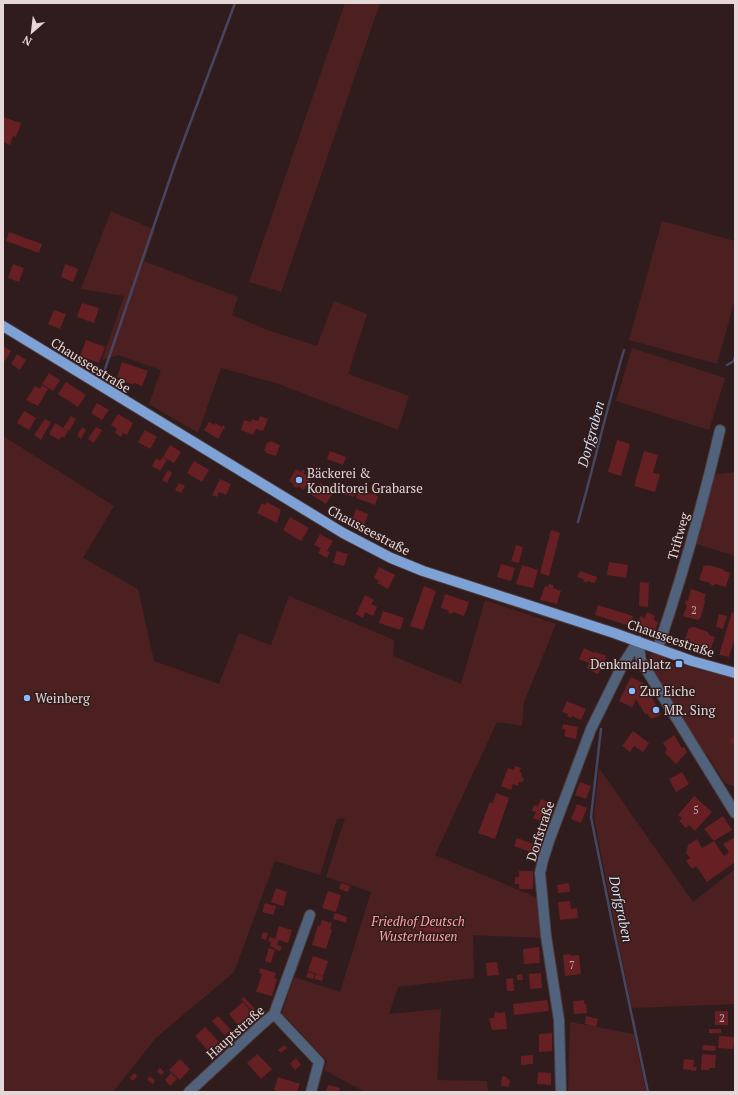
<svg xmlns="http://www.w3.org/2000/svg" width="738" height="1095" font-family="'PT Serif',serif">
	<rect width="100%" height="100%" fill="#301c1c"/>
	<g fill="#4c2021">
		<path d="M 345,3 L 380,3 L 281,292 L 249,282 Z"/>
		<path d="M 111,211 L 155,230 L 144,261 L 238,297 L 232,315 L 267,330 L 317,346 L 334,301 L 367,314 L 348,374 L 409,396 L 398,430 L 276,383 L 221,368 L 198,433 L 149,404 L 161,370 L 118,355 L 102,360 L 124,296 L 81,289 Z"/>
		<path d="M 662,221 L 735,241 L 735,299 L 717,364 L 629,340 Z"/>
		<path d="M 632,348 L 725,378 L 709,430 L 616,401 Z"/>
		<path d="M 3,436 L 114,506 L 83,558 L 138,589 L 154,661 L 219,684 L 239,633 L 271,645 L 289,596 L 394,640 L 393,656 L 461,684 L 485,600 L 556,624 L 524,702 L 522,726 L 497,722 L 435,855 L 538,898 L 541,938 L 473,935 L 474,978 L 398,987 L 389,1014 L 441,1009 L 437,1080 L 487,1081 L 488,1092 L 365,1092 L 324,1070 L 327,1061 L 282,1013 L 294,977 L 340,992 L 371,892 L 326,877 L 345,818 L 337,819 L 320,875 L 275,861 L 234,972 L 156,1038 L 113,1092 L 3,1092 Z"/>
		<path d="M 735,472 L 735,556 L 694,543 L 711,475 Z"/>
		<path d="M 655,653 L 666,657 L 665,660 L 680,666 L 681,664 C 699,671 717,673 735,678 L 735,787 L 725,783 L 708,756 L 693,737 L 648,662 L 650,654 Z"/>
		<path d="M 599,768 L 693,902 L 735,869 L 735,1004 L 632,1008 L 621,957 L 594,817 Z"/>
		<path d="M 570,1022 L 634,1034 L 646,1092 L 568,1092 Z"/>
	</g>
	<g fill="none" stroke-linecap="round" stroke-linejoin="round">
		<g stroke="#454661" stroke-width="2.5">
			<path d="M 727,365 L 734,361 L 735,357"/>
			<path d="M 104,372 L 176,161 L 235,3"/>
			<path d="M 578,522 C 594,465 607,407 624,350"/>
			<path d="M 601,729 L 591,817 L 612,922 L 648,1092"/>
		</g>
	</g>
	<g fill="#661f23">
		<path d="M 3,117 L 21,123 L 16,137 L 13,136 L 10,145 L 3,142 Z"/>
		<path d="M 9,232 L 42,244 L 39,253 L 6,241 Z"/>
		<path d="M 13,264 L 24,268 L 19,282 L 8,278 Z"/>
		<path d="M 65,264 L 78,269 L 73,282 L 61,277 Z"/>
		<path d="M 82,303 L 99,308 L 94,323 L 77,317 Z"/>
		<path d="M 54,310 L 66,314 L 60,329 L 48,324 Z"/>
		<path d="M 86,340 L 105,347 L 99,363 L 80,356 Z"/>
		<path d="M 3,346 L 11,351 L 5,361 L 3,360 Z"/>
		<path d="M 17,354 L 26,360 L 20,370 L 11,364 Z"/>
		<path d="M 122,362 L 148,371 L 142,386 L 134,383 L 133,385 L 123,381 L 123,379 L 117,377 Z"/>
		<path d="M 49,373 L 60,380 L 53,391 L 42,384 Z"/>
		<path d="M 66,382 L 86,395 L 78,407 L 58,394 Z"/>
		<path d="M 42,385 L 48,389 L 38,406 L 26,400 L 35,386 L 40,389 Z"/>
		<path d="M 97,403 L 109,410 L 102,420 L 91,413 Z"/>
		<path d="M 24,411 L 36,418 L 29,430 L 17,423 Z"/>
		<path d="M 118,414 L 133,423 L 127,435 L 123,433 L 121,437 L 115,433 L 117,429 L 111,425 Z"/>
		<path d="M 71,416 L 76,419 L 69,431 L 63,428 Z"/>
		<path d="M 260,416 L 268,419 L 263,431 L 256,429 L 253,435 L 241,430 L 244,420 L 251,422 L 252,419 L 258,421 Z"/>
		<path d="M 45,419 L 51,422 L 41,440 L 34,435 Z"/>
		<path d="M 209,422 L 214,425 L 215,423 L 222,427 L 223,425 L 225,427 L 218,439 L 204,430 Z"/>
		<path d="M 55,423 L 68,431 L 64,438 L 62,436 L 59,440 L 49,434 Z"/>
		<path d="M 82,427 L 86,430 L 81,439 L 77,436 Z"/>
		<path d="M 96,427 L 102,430 L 94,443 L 88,439 Z"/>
		<path d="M 145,430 L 157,437 L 150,449 L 138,442 Z"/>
		<path d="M 617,440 L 630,444 L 621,476 L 608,472 Z"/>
		<path d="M 270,441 L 280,445 L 276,456 L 266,453 L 266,451 L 264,451 L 267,442 L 269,443 Z"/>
		<path d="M 170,445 L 181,452 L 174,463 L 163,457 Z"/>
		<path d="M 330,451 L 346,457 L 343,465 L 327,459 Z"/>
		<path d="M 644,451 L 658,455 L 653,473 L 660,474 L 655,492 L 634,486 Z"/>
		<path d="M 162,457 L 167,460 L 160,471 L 152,466 L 156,458 L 160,461 Z"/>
		<path d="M 194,461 L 209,470 L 202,482 L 187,473 Z"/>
		<path d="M 296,469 L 301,472 L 303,469 L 305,471 L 303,473 L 311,478 L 304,490 L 298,486 L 297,488 L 293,486 L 294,484 L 289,481 Z"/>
		<path d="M 168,470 L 172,473 L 167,483 L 162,480 Z"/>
		<path d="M 220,479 L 231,484 L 226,495 L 219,492 L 217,497 L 212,495 Z"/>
		<path d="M 179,483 L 185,486 L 181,493 L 175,490 Z"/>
		<path d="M 320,483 L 326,486 L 327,485 L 328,485 L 326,489 L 333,493 L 326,504 L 310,494 L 317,484 L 319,485 Z"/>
		<path d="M 342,485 L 356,490 L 354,497 L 339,493 Z"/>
		<path d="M 373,485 L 380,488 L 378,493 L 371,490 Z"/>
		<path d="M 359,489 L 378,496 L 375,505 L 356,498 Z"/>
		<path d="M 267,502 L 281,510 L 277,523 L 257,513 L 262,503 L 265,505 Z"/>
		<path d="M 356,509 L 368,514 L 363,530 L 356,528 L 358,523 L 352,521 Z"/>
		<path d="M 290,517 L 309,528 L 301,541 L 283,530 Z"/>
		<path d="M 551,530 L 560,533 L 549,576 L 540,573 Z"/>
		<path d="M 320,534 L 333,541 L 327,551 L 330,552 L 327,558 L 318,553 L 321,548 L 314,545 Z"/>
		<path d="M 516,545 L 523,547 L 519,563 L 511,561 Z"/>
		<path d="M 337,551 L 348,554 L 344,566 L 333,563 Z"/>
		<path d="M 609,562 L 628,565 L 626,578 L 607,575 Z"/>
		<path d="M 501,564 L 515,568 L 511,581 L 497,577 Z"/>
		<path d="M 522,565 L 538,570 L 533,588 L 516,584 Z"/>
		<path d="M 704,565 L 706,566 L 708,565 L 723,569 L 724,571 L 730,573 L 726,587 L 715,584 L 714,586 L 710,584 L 710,583 L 699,580 Z"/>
		<path d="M 379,567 L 395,575 L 388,589 L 377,583 L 379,581 L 374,578 Z"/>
		<path d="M 580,571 L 597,577 L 595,583 L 587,581 L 587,583 L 583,581 L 584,579 L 577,577 Z"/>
		<path d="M 640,582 L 649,583 L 648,607 L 639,606 Z"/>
		<path d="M 549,584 L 553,585 L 553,588 L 561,591 L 557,604 L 540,600 L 545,586 L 548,587 Z"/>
		<path d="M 424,586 L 436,591 L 423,630 L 410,626 Z"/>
		<path d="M 691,589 L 706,594 L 704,600 L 705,602 L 701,617 L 698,620 L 683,616 L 687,605 L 685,604 L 686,600 L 688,601 Z"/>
		<path d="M 445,594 L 469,602 L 464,616 L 453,612 L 452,614 L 448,613 L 449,611 L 441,608 Z"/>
		<path d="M 365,595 L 374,600 L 371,604 L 377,607 L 373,616 L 365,612 L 363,618 L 356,614 Z"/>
		<path d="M 598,605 L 633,616 L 630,626 L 595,615 Z"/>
		<path d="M 383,611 L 404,618 L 400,630 L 379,623 Z"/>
		<path d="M 647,612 L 655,616 L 654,620 L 658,622 L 654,634 L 637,629 L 640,616 L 645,618 Z"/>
		<path d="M 732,612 L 735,613 L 735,637 L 729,657 L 719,655 Z"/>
		<path d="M 719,614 L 727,616 L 723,629 L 716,627 Z"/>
		<path d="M 694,627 L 708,632 L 709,635 L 715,637 L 710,651 L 699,647 L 698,649 L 694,647 L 695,646 L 684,642 L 689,628 Z"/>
		<path d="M 584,648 L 594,653 L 595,652 L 605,655 L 606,658 L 600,670 L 599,673 L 597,674 L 587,668 L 589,663 L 579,659 Z"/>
		<path d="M 631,677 L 643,683 L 661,713 L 659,716 L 651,719 L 648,714 L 645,714 L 636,699 L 632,707 L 619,701 Z"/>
		<path d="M 567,701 L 586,709 L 581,720 L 572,716 L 571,718 L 567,716 L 568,714 L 562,712 Z"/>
		<path d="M 563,724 L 578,727 L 576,739 L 564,736 L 566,730 L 562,729 Z"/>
		<path d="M 633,731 L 649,743 L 643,752 L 634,746 L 630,752 L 622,746 Z"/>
		<path d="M 734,733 L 735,733 L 735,744 L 730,743 Z"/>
		<path d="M 674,735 L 682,748 L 684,747 L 687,752 L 676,764 L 665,753 L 667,749 L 663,743 Z"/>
		<path d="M 515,766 L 521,768 L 519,772 L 522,773 L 521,776 L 524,779 L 523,782 L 519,782 L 518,786 L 513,784 L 511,790 L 501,786 L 508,768 L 514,770 Z"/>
		<path d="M 682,772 L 689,784 L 676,792 L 669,779 Z"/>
		<path d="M 580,782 L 591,786 L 586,799 L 575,795 Z"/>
		<path d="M 496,793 L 509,798 L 495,839 L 478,833 L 490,802 L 493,803 Z"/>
		<path d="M 694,796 L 712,812 L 695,831 L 689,825 L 686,828 L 679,821 L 682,818 L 678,815 Z"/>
		<path d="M 541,799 L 554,804 L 546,823 L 533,818 L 536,812 L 532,811 L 534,805 L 538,806 Z"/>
		<path d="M 577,804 L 587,808 L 581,823 L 571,819 Z"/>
		<path d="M 723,816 L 732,830 L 714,841 L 704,829 Z"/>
		<path d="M 735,837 L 735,862 L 707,882 L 696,866 L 692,869 L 686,861 L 690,858 L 686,853 L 688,845 L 697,839 L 702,848 L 714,841 L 724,856 L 729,852 L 723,844 Z"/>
		<path d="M 517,838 L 542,847 L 539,855 L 514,846 Z"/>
		<path d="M 519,871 L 533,871 L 533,889 L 519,889 L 519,884 L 515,884 L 515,877 L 519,877 Z"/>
		<path d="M 341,883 L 350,886 L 348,892 L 339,889 Z"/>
		<path d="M 569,883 L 570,892 L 558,893 L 557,885 Z"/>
		<path d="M 276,888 L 287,892 L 283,906 L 271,902 Z"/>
		<path d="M 328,891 L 341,895 L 336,912 L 322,908 Z"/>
		<path d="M 570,901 L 571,909 L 577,908 L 578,918 L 560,920 L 558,902 Z"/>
		<path d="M 265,903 L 276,906 L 273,915 L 262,912 Z"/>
		<path d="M 335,913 L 347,917 L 346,923 L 333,919 Z"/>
		<path d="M 415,919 L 441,923 L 440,925 L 443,925 L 442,931 L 440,930 L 439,933 L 414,929 Z"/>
		<path d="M 322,920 L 332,923 L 330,929 L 332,930 L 326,949 L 312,945 L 318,925 L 320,926 Z"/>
		<path d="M 279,926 L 292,930 L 288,943 L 279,940 L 277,945 L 282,947 L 280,951 L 273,948 L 273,947 L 270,946 L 271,942 L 268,941 L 270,937 L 275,939 Z"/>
		<path d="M 263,932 L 268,933 L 266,940 L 261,938 Z"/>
		<path d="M 539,947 L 540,963 L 524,964 L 523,949 Z"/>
		<path d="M 269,948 L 275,950 L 271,963 L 265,961 Z"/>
		<path d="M 571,954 L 571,956 L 579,955 L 581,974 L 565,976 L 563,955 Z"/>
		<path d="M 313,956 L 328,961 L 323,976 L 308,971 Z"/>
		<path d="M 497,962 L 499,975 L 487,976 L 486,963 Z"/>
		<path d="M 260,968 L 276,973 L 274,978 L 277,979 L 272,996 L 256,992 L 262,974 L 259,973 Z"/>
		<path d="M 308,972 L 315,974 L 313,979 L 306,977 Z"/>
		<path d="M 541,973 L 542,988 L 530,989 L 529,974 Z"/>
		<path d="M 316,974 L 323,976 L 322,981 L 314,979 Z"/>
		<path d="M 522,974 L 523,980 L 517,980 L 517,975 Z"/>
		<path d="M 513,978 L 514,991 L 507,991 L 506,979 Z"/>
		<path d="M 244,997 L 255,1009 L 252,1011 L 241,999 Z"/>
		<path d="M 547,1000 L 549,1011 L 514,1015 L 513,1004 Z"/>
		<path d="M 584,1000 L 584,1004 L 586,1003 L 587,1013 L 574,1014 L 573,1001 Z"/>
		<path d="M 243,1002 L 252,1013 L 238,1025 L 229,1014 Z"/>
		<rect x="715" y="1011" width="13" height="14"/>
		<path d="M 495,1012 L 497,1012 L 497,1013 L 505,1012 L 507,1029 L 492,1030 L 489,1018 L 494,1018 Z"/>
		<path d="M 218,1016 L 231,1030 L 225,1035 L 212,1021 Z"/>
		<path d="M 586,1016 L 598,1019 L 596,1027 L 585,1024 Z"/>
		<path d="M 205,1027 L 219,1042 L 208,1051 L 195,1036 Z"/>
		<rect x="709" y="1029" width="12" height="4"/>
		<path d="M 552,1033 L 552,1051 L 539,1052 L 539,1034 Z"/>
		<path d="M 719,1036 L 735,1037 L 733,1049 L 718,1048 Z"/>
		<path d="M 284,1045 L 287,1048 L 281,1053 L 278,1050 Z"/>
		<path d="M 703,1045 L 716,1046 L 715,1051 L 702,1050 Z"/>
		<path d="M 257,1054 L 272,1069 L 261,1079 L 247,1063 Z"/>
		<path d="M 702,1054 L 716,1055 L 715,1068 L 709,1068 L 709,1070 L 701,1070 Z"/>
		<path d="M 533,1055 L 533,1064 L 521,1065 L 521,1056 Z"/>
		<path d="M 296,1058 L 301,1065 L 295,1070 L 290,1064 Z"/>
		<path d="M 180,1059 L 190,1069 L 180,1080 L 169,1070 Z"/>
		<path d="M 684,1059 L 694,1060 L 693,1067 L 697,1067 L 696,1071 L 683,1069 Z"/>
		<path d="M 160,1068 L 164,1072 L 161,1075 L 157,1071 Z"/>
		<path d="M 538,1072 L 551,1073 L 551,1085 L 537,1084 Z"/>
		<path d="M 134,1073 L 137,1076 L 133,1081 L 130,1078 Z"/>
		<path d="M 171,1073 L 177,1079 L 170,1086 L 165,1080 Z"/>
		<path d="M 150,1076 L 155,1081 L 153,1084 L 147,1080 Z"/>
		<path d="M 502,1076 L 507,1077 L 507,1079 L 510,1080 L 509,1087 L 501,1086 Z"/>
		<path d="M 278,1077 L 300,1084 L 297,1092 L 280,1092 L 274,1090 Z"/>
		<path d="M 328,1085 L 340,1088 L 339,1092 L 326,1092 Z"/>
	</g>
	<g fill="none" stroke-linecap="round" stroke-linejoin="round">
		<defs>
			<g id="minor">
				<path d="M 638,641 L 641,661 L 735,813"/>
				<path d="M 658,648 C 682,577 703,503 720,430"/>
				<path d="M 274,1014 L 319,1062 L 311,1092"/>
				<path d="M 189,1092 L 259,1027 L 274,1014 L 310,915"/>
				<path d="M 561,1092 L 559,1020 L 546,936 L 540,873 L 543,860 L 549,841 L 591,729 L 622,666 L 638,641"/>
			</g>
			<path id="major" d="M 3,326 L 343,533 L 391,558 L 423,571 L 614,633 L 692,661 L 735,673"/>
		</defs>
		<use href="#minor" stroke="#4d3a3a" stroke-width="12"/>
		<use href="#major" stroke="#4d3a3a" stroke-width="12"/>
		<use href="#minor" stroke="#51627c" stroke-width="10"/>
		<use href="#major" stroke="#7ea2d6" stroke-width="10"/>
	</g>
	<g fill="#8abafc" stroke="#301c1c" stroke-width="1.5">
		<circle cx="299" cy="480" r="4"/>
		<rect x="675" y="660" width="8" height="8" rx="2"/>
		<circle cx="632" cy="691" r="4"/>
		<circle cx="27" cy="698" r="4"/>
		<circle cx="656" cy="710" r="4"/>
	</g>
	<g text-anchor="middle" stroke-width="3" stroke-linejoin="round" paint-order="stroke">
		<g font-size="11" fill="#c5a9aa">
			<text x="694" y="614">2</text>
			<text x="696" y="814">5</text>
			<text x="572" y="969">7</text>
			<text x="722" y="1022">2</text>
		</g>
		<g font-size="13" fill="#e5d7d7" stroke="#301c1c">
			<text transform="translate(91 365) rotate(32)" y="5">Chausseestraße</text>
			<text transform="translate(369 530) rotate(28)" y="5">Chausseestraße</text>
			<text transform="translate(678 536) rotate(-74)" y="5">Triftweg</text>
			<text transform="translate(671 638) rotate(19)" y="5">Chausseestraße</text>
			<text transform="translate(540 831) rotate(-72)" y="5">Dorfstraße</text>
			<text transform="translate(235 1032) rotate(-42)" y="5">Hauptstraße</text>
		</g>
		<g font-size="13" fill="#e5d7d7" stroke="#301c1c" text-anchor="start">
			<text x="307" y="478">Bäckerei &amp;<tspan x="307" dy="15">Konditorei Grabarse</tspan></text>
			<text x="671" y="669" text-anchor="end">Denkmalplatz</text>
			<text x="640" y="696">Zur Eiche</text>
			<text x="35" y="703">Weinberg</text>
			<text x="664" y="715">MR. Sing</text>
		</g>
		<g font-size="13" font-style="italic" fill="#fda4a3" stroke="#301c1c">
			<text x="418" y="926">Friedhof Deutsch<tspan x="418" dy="15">Wusterhausen</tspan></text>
		</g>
		<g font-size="14" font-style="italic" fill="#d2deef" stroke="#301c1c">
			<text transform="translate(591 434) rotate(-75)" y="5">Dorfgraben</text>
			<text transform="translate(621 909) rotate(78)" y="5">Dorfgraben</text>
		</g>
	</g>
	<rect width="738" height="1095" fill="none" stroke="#e5d7d7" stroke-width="8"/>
	<g transform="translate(32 32) rotate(208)" stroke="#301c1c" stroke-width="3" paint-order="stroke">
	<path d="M0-3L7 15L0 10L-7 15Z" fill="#e5d7d7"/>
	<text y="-6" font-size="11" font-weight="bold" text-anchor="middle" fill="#e5d7d7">N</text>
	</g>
</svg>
